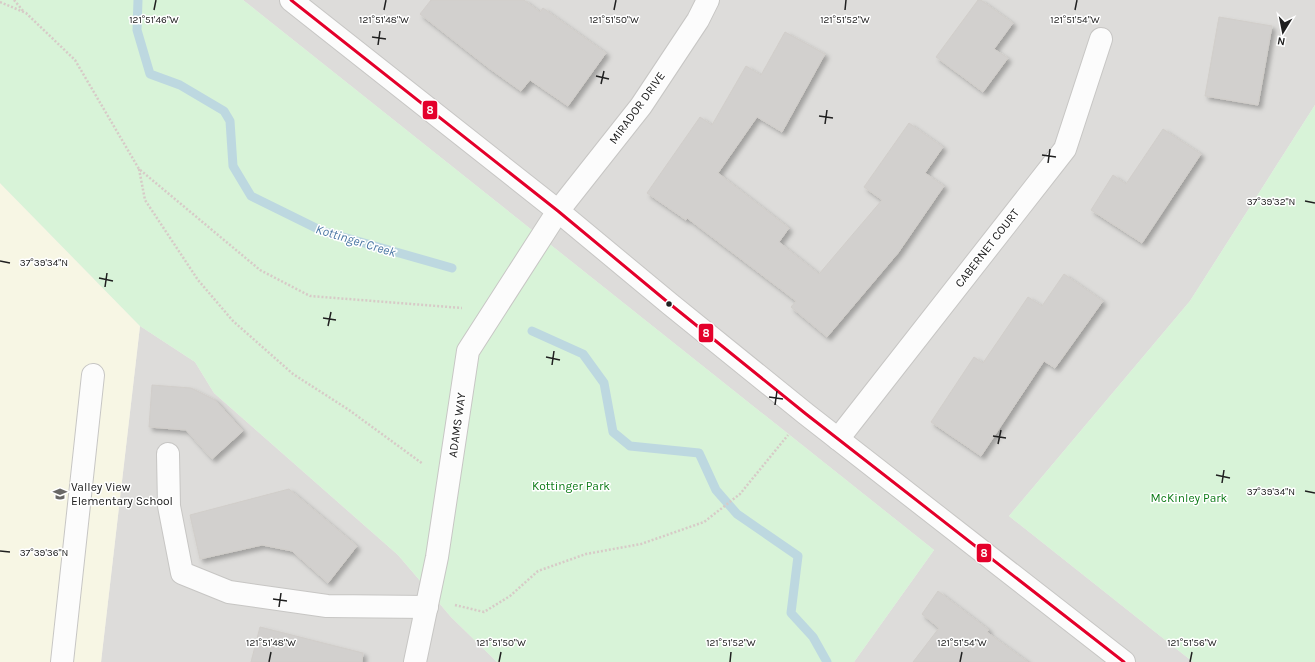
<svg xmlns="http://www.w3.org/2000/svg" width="1315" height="662" font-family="Karla,sans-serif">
	<defs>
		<filter id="shadow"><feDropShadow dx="3.5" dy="3.5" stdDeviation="2" flood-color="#0004"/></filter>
	</defs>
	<rect width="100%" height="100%" fill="#eeece8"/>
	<g fill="#dddcda">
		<path d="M 243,0 L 1315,0 L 1315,105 L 1190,301 L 1009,516 L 1193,662 L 854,662 L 934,550 Z"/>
		<path d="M 140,326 L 195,362 L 214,393 L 398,555 L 451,617 L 497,662 L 101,662 Z"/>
	</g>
	<path fill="#f7f6e4" d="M 0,183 L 140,326 L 101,662 L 0,662 Z"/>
	<g fill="#d8f3d8">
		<path d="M 0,0 L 243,0 L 934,550 L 854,662 L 497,662 L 451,617 L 398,555 L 214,393 L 195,362 L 140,326 L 0,183 Z"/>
		<path d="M 1315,105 L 1315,662 L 1193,662 L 1009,516 L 1190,301 Z"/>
	</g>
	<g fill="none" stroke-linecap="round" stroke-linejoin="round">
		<g stroke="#bdd8e0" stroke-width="9">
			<path d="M 138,0 L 137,30 L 150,74 L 180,85 L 224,111 L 230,121 L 233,166 L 251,196 L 322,231 L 452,268"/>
			<path d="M 532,331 L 583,354 L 604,383 L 613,432 L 630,446 L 699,453 L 716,490 L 737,514 L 798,556 L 791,613 L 813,637 L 827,662"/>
		</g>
	</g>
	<g fill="#d2d0ce" stroke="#d1ceca" filter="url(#shadow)">
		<path d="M 431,0 L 524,0 L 540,12 L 543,8 L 606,53 L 568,106 L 530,80 L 521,91 L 490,69 L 420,14 Z"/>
		<path d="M 978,0 L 981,0 L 1013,23 L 994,49 L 1008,58 L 983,92 L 936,57 Z"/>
		<path d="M 1219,17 L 1272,26 L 1258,105 L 1205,96 Z"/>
		<path d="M 785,32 L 825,54 L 782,132 L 757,117 L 718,173 L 789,228 L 779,242 L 819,274 L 882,200 L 864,187 L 909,123 L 943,147 L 925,173 L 944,186 L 898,253 L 827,337 L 791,307 L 796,301 L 687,218 L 686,220 L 647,193 L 700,117 L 712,125 L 746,66 L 761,75 Z"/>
		<path d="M 1163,129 L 1201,154 L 1142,243 L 1091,210 L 1113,175 L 1126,184 Z"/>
		<path d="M 1064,274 L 1103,301 L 1055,368 L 1044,361 L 981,456 L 931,422 L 974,357 L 983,363 L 1028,297 L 1042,306 Z"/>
		<path d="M 152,385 L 191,388 L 215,400 L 243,431 L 212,459 L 186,430 L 149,427 Z"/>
		<path d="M 289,489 L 357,546 L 328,583 L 292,551 L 262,545 L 200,559 L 190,515 Z"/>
		<path d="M 938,591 L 989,630 L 987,632 L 1028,662 L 913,662 L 939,628 L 922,614 Z"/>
		<path d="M 260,627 L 363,653 L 362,662 L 251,662 Z"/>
	</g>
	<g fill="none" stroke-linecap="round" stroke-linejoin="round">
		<defs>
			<g id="minor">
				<path d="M 291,0 L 558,211 L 670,304 L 806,414 L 1124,662"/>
				<path d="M 838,439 L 1065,149 L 1101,39"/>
				<path d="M 168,454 L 169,506 L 182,573 L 229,592 L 327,606 L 427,607"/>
				<path d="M 62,662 L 93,375"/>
				<path d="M 415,662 L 437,557 L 468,351 L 558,211 L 641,106 L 698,20 L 708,0"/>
			</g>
		</defs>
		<use href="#minor" stroke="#c7c6c4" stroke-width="24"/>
		<g stroke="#d7cac7" stroke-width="2.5" stroke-dasharray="2 2" stroke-linecap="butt">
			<path d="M 14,0 L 24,12"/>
			<path d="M 0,2 L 26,13 L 75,60 L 139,169 L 260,270 L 310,296 L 462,308"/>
			<path d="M 139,169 L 145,200 L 198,280 L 233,321 L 293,374 L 349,410 L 423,464"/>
			<path d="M 455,605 L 484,612 L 510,596 L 538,571 L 586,554 L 641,544 L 704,522 L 740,494 L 788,435"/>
		</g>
		<use href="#minor" stroke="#fcfcfc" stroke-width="22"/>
		<defs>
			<path id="bus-1" d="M 291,0 L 558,211 L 670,304 L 806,414 L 1124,662"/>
		</defs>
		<use href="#bus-1" stroke="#fff" stroke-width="6"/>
		<use href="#bus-1" stroke="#e4002b" stroke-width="3"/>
	</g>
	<path fill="none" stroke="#202020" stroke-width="1.5" d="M 154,10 L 156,0M 384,10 L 386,0M 614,10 L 616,0M 845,10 L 846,0M 1075,10 L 1077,0M 372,37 L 386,39M 378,45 L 380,31M 596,76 L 609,79M 601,84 L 604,71M 819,116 L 833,118M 825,124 L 827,110M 1042,155 L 1056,157M 1048,163 L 1050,149M 1305,201 L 1315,203M 0,261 L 10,263M 99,278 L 113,281M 105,287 L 107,273M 323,318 L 336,320M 328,326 L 331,312M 546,357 L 560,360M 552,365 L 554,351M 769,397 L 783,399M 775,405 L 777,391M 993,436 L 1006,438M 998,444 L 1001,430M 1216,475 L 1230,478M 1222,483 L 1224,470M 1305,491 L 1315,493M 0,551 L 10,552M 273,599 L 287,601M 279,607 L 281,593M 269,662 L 271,652M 499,662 L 501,652M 730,662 L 731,652M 960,662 L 962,652M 1190,662 L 1192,652"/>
	<defs>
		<symbol id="school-bare" viewBox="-9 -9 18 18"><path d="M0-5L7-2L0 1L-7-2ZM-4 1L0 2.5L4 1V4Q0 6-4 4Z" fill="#686766" stroke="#fff" stroke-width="2.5" paint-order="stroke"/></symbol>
	</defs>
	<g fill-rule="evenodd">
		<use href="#school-bare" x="50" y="484" width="20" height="20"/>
	</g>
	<circle fill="#202020" stroke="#fff" stroke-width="1.5" cx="669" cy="304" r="3.5"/>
	<g text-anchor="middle" stroke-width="3" stroke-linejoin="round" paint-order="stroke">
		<g font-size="12" fill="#202020" stroke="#fff">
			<text transform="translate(637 108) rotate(-54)" y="4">MIRADOR DRIVE</text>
			<text transform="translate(987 248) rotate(-52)" y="4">CABERNET COURT</text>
			<text transform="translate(457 425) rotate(-82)" y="4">ADAMS WAY</text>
		</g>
		<g font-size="12" fill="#0f7c19" stroke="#fff">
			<text x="571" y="490">Kottinger Park</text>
			<text x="1189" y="502">McKinley Park</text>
		</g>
		<g font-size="12" fill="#202020" stroke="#fff" text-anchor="start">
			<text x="71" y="491">Valley View<tspan x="71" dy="14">Elementary School</tspan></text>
		</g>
		<g font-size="13" font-style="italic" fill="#4c78a5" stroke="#fff">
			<text transform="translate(356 240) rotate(17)" y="5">Kottinger Creek</text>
		</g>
	</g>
	<g font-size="10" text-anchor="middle" fill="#202020" stroke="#fff" stroke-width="3" stroke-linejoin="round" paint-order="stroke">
		<text x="154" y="23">121°51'46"W</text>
		<text x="384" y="23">121°51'48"W</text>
		<text x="614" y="23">121°51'50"W</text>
		<text x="845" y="23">121°51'52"W</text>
		<text x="1075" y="23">121°51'54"W</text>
		<text x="1271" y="205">37°39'32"N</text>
		<text x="44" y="266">37°39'34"N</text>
		<text x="1271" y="495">37°39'34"N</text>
		<text x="44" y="556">37°39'36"N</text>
		<text x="271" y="646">121°51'48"W</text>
		<text x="501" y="646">121°51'50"W</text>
		<text x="731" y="646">121°51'52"W</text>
		<text x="962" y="646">121°51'54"W</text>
		<text x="1192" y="646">121°51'56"W</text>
	</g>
	<g stroke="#fff" stroke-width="1.5">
		<rect x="422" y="100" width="16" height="20" rx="4" fill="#e4002b"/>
		<rect x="698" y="323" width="16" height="20" rx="4" fill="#e4002b"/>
		<rect x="976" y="543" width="16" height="20" rx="4" fill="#e4002b"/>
	</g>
	<g font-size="11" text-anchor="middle" font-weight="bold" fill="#fff">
		<text x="430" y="114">8</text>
		<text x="706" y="337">8</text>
		<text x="984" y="557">8</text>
	</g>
	<g transform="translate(1283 32) rotate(190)" stroke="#ffffff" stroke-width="3" paint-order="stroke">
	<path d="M0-3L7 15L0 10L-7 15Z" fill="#202020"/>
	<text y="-6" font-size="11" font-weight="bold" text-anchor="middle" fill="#202020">N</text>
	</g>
</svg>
